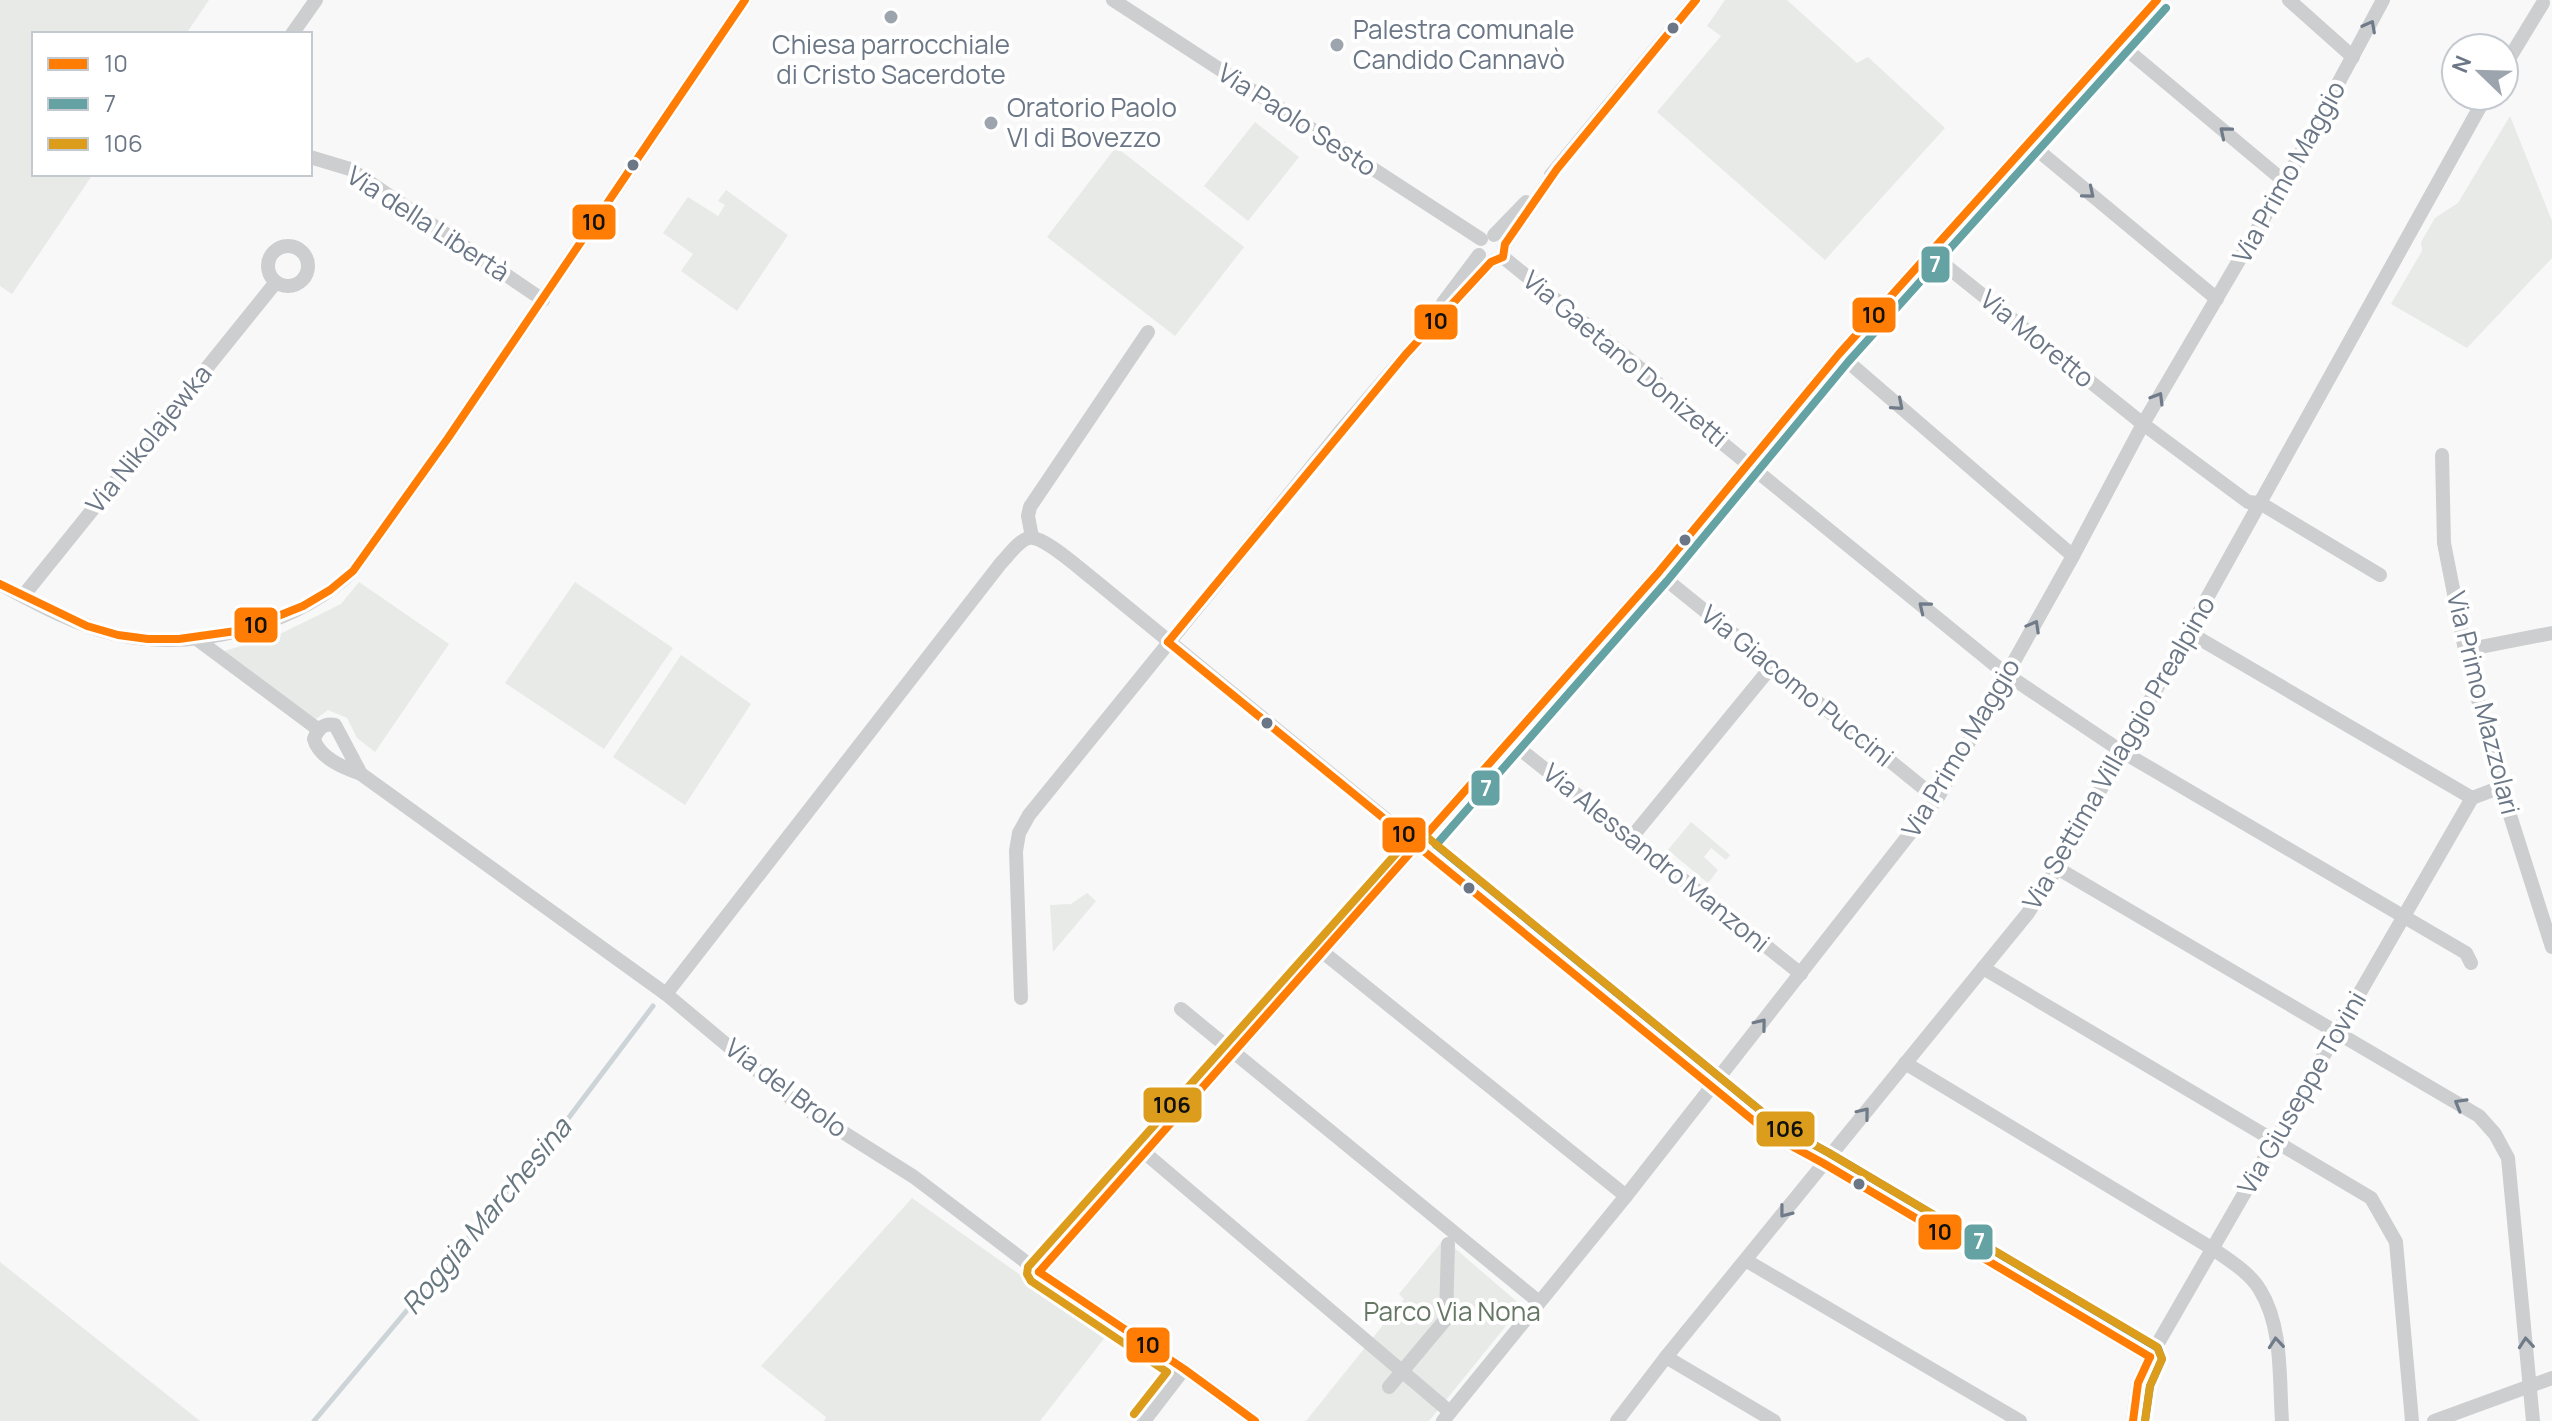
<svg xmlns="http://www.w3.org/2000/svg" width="2552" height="1421" font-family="Manrope,sans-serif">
	<rect width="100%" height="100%" fill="#f8f8f8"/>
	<g fill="#e7eae6">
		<path d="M 0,0 L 209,0 L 186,34 L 34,34 L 34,174 L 93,174 L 12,294 L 0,286 Z"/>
		<path d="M 1725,0 L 1787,0 L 1857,63 L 1868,57 L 1945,128 L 1825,260 L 1657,112 L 1721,36 L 1707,26 Z"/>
		<path d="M 2510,116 L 2552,221 L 2552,258 L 2467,348 L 2391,304 L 2422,251 L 2421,242 L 2435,218 L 2458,203 Z"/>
		<path d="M 1255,122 L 1299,157 L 1248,221 L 1204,186 Z"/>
		<path d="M 1116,147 L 1244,247 L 1175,336 L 1047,237 Z"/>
		<path d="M 726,190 L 788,235 L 737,311 L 681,271 L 693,254 L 663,233 L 688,197 L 718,216 L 725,205 L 718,201 Z"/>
		<path d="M 359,582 L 449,644 L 375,752 L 357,738 L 347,718 L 328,710 L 316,719 L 221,652 L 278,635 L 341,604 Z"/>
		<path d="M 575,582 L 673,648 L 604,749 L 505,683 Z"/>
		<path d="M 681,655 L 751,704 L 685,805 L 613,757 Z"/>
		<path d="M 1691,822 L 1730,855 L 1726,860 L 1711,848 L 1704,857 L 1718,870 L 1708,883 L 1668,850 Z"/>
		<path d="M 1087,893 L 1096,901 L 1053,952 L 1050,905 L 1071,904 Z"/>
		<path d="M 912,1198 L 1106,1336 L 1040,1421 L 824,1421 L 826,1417 L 761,1366 Z"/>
		<path d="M 1444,1239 L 1522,1306 L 1429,1421 L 1306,1421 L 1404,1299 L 1399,1294 Z"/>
		<path d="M 0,1262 L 200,1421 L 0,1421 Z"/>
	</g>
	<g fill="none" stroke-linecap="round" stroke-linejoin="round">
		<path stroke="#cdd4d7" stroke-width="5" d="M 314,1421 L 567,1120 L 653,1006"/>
		<g stroke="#cdcecf" stroke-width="14">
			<path d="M 1113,0 L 1481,239"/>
			<path d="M 2289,0 L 2353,57"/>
			<path d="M 292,34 L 316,0"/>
			<path d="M 2120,44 L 2285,182"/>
			<path d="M 2504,67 L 2543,3"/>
			<path d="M 2029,143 L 2217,299"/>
			<path d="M 310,157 L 350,169 L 543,300"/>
			<path d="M 1551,175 L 1696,0"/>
			<path d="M 1494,235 L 1526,202"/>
			<circle cx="288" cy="266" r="20"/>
			<path d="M 1930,253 L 2143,424 L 2248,502 L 2260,503 L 2380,575"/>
			<path d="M 1503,257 L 1652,378 L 1700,425 L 2006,674 L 2121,751 L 2466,953 L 2471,963"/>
			<path d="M 1443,303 L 1479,255"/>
			<path d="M 1839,354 L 2073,556"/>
			<path d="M 2442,455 L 2444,543 L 2465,650 L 2501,787 L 2552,947"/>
			<path d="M 1032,537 L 1028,516 L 1030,507 L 1148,332"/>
			<path d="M 1658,573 L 1937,799"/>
			<path d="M 0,584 C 37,604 77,626 118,635 C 195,651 296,626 353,571 L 448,438 L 745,0"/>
			<path d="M 23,596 L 276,282"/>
			<path d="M 2188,632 L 2472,798"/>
			<path d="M 194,637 L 319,730"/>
			<path d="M 2465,650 L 2552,633"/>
			<path d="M 1511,742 L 1801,974"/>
			<path d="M 361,774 L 335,725 C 324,723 318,728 314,739 C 319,758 344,768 361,774 L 666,994 L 795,1102 L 914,1177 L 1039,1272 L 1184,1369 L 1255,1421"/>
			<path d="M 1631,838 L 1772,666"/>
			<path d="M 2057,868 L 2479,1116 L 2495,1134 L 2508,1158 L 2533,1421"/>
			<path d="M 1324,953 L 1626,1196"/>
			<path d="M 1983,968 L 2371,1198 L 2396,1242 L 2412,1421"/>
			<path d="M 666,994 L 1001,563 C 1008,556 1019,540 1029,538 C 1043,535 1081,570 1093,579 L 1771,1135 L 1823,1163 L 2150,1357"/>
			<path d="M 1021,998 L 1016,851 L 1019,833 L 1029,815 L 1343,428 L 1406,354 L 1491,262 L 1503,257 L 1505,244 L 1557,169"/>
			<path d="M 1181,1009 L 1539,1302"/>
			<path d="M 1905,1063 L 2213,1249 C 2229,1260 2250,1273 2260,1290 C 2283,1327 2279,1379 2282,1421"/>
			<path d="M 1145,1153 L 1450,1412"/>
			<path d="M 1747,1261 L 2020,1421"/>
			<path d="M 1039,1272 L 1658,573 L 1839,354 L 2157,0"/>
			<path d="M 1666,1357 L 1774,1421"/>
			<path d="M 1389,1387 L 1446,1319 L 1448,1244"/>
			<path d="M 1144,1421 L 1184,1369"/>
			<path d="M 1443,1421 L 1626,1196 L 1937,799 L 2073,556 L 2143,424 L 2285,182 L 2383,0"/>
			<path d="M 1617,1421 L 1666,1357 L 2028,913 L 2057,868 L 2486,96"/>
			<path d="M 2133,1421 L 2138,1383 L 2150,1357 L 2472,798 L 2501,787"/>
			<path d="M 2434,1421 L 2552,1378"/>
		</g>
		<defs>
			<g id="bus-1">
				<path d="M 0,584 L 87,626 L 118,635 L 148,639 L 179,639 L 243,630 L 303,606 L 330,590 L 353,571 L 448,438 L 745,0"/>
				<path d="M 1168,642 L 1771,1135 L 1823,1163 L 2150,1357"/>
				<path d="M 1168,642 L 1406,354 L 1491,262 L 1503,257 L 1505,244 L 1557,169 L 1696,0"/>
				<path d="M 1039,1272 L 1658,573 L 1839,354 L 2157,0"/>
				<path d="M 1039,1272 L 1184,1369 L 1255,1421"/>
				<path d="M 2133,1421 L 2138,1383 L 2150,1357"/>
			</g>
			<path id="bus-2" d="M 2145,1421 L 2150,1386 L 2162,1359 L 2158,1348 L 1829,1153 L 1778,1125 L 1436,845 L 1667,581 L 1848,362 L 2166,8"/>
			<path id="bus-3" d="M 1134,1414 L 1167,1372 L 1031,1281 L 1027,1274 L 1028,1267 L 1410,838 L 1419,834 L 1427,837 L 1778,1125 L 1829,1153 L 2157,1347 L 2162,1359 L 2150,1386 L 2145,1421"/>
		</defs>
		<use href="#bus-1" stroke="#fff" stroke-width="14"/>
		<use href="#bus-2" stroke="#fff" stroke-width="14"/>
		<use href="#bus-3" stroke="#fff" stroke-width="14"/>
		<use href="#bus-1" stroke="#ff7d04" stroke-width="8"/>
		<use href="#bus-2" stroke="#65a2a3" stroke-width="8"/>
		<use href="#bus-3" stroke="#db9d1b" stroke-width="8"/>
	</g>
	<defs><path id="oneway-chevron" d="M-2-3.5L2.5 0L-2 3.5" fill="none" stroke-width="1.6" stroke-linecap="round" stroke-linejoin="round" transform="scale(2)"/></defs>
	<g stroke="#707b8a">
		<use href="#oneway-chevron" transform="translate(2370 26) rotate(-62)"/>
		<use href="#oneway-chevron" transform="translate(2225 132) rotate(-140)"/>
		<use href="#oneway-chevron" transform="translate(2089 193) rotate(40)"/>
		<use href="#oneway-chevron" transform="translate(2158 398) rotate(-59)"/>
		<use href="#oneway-chevron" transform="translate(1898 405) rotate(41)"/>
		<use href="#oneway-chevron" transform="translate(1924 607) rotate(-141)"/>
		<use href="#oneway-chevron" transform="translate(2034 626) rotate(-61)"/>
		<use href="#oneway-chevron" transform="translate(1761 1024) rotate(-51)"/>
		<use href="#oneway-chevron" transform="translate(2460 1104) rotate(-150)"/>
		<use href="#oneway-chevron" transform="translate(1864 1113) rotate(-51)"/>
		<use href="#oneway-chevron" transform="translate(1785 1212) rotate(128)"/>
		<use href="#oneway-chevron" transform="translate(2276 1343) rotate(-95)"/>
		<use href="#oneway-chevron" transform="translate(2526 1343) rotate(-95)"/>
	</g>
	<g fill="#9ca4ae" stroke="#fff" stroke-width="3">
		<circle cx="891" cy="17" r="8"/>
		<circle cx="1337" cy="45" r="8"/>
		<circle cx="991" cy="123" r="8"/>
	</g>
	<g fill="#6b7786" stroke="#fff" stroke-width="3">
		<circle cx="1673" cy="28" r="7"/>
		<circle cx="633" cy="165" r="7"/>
		<circle cx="1685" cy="540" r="7"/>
		<circle cx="1267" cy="723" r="7"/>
		<circle cx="1469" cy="888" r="7"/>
		<circle cx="1859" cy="1184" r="7"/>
	</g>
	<g text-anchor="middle" stroke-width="8" stroke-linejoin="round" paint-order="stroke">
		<g font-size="26" fill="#6b7786" stroke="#fff" text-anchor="start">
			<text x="1353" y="39">Palestra comunale<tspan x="1353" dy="30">Candido Cannavò</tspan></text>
			<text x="891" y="54" text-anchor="middle">Chiesa parrocchiale<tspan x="891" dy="30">di Cristo Sacerdote</tspan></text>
			<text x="1007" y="117">Oratorio Paolo<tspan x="1007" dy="30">VI di Bovezzo</tspan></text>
		</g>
		<g font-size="26" fill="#6b7786" stroke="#fff">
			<text transform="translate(1297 120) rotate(33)" y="9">Via Paolo Sesto</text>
			<text transform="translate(2289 172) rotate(-61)" y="9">Via Primo Maggio</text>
			<text transform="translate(428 224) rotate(33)" y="9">Via della Libertà</text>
			<text transform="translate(2037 339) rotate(39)" y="9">Via Moretto</text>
			<text transform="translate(1625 359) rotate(40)" y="9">Via Gaetano Donizetti</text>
			<text transform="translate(149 439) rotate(-51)" y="9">Via Nikolajewka</text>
			<text transform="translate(1797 686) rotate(39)" y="9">Via Giacomo Puccini</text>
			<text transform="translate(2483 703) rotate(76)" y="9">Via Primo Mazzolari</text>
			<text transform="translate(1961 748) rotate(-59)" y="9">Via Primo Maggio</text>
			<text transform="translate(2119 753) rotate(-60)" y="9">Via Settima Villaggio Prealpino</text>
			<text transform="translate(1656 858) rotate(39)" y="9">Via Alessandro Manzoni</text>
			<text transform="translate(786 1088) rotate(37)" y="9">Via del Brolo</text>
			<text transform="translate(2302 1093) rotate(-60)" y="9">Via Giuseppe Tovini</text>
		</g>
		<g font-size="26" fill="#667865" stroke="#fff">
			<text x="1452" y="1321">Parco Via Nona</text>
		</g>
		<g font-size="28" font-style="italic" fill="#677780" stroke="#fff">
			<text transform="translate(486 1216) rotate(-50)" y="10">Roggia Marchesina</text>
		</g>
	</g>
	<g stroke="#fff" stroke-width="3">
		<rect x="571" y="203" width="46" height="38" rx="8" fill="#ff7d04"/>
		<rect x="1920" y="245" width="31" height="39" rx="8" fill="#65a2a3"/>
		<rect x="1851" y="296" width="46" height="38" rx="8" fill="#ff7d04"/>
		<rect x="1413" y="303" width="46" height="38" rx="8" fill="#ff7d04"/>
		<rect x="233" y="606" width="46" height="38" rx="8" fill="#ff7d04"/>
		<rect x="1470" y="769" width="31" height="38" rx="8" fill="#65a2a3"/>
		<rect x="1381" y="816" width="46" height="38" rx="8" fill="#ff7d04"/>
		<rect x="1142" y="1086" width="61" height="38" rx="8" fill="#db9d1b"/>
		<rect x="1755" y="1110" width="61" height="38" rx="8" fill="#db9d1b"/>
		<rect x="1917" y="1213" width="46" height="38" rx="8" fill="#ff7d04"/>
		<rect x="1963" y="1223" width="31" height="38" rx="8" fill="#65a2a3"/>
		<rect x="1125" y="1326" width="46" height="38" rx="8" fill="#ff7d04"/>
	</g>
	<g font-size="22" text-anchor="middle" font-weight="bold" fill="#fff">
		<text x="1935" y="272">7</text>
		<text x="1486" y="796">7</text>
		<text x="1979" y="1249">7</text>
	</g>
	<g font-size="22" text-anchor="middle" font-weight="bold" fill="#111">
		<text x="594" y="230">10</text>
		<text x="1874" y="323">10</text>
		<text x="1436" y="329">10</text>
		<text x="256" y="633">10</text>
		<text x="1404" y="842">10</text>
		<text x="1172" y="1113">106</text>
		<text x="1785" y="1137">106</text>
		<text x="1940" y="1240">10</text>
		<text x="1148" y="1353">10</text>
	</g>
	<rect x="32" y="32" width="280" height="144" fill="#ffffff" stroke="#c4c9cf" stroke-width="2"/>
	<rect x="48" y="58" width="40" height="12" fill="#ff7d04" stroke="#c4c9cf" stroke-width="2"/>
	<text x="104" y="72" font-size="24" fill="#6b7786">10</text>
	<rect x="48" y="98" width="40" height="12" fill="#65a2a3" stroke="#c4c9cf" stroke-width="2"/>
	<text x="104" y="112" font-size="24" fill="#6b7786">7</text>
	<rect x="48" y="138" width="40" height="12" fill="#db9d1b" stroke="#c4c9cf" stroke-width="2"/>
	<text x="104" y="152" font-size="24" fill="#6b7786">106</text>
	<g transform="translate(2480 72) rotate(293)"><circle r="38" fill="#ffffff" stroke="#c4c9cf" stroke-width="2"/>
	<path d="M0-6L14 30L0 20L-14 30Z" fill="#9ca4ae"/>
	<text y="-12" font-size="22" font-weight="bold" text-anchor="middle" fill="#6b7786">N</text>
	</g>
</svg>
